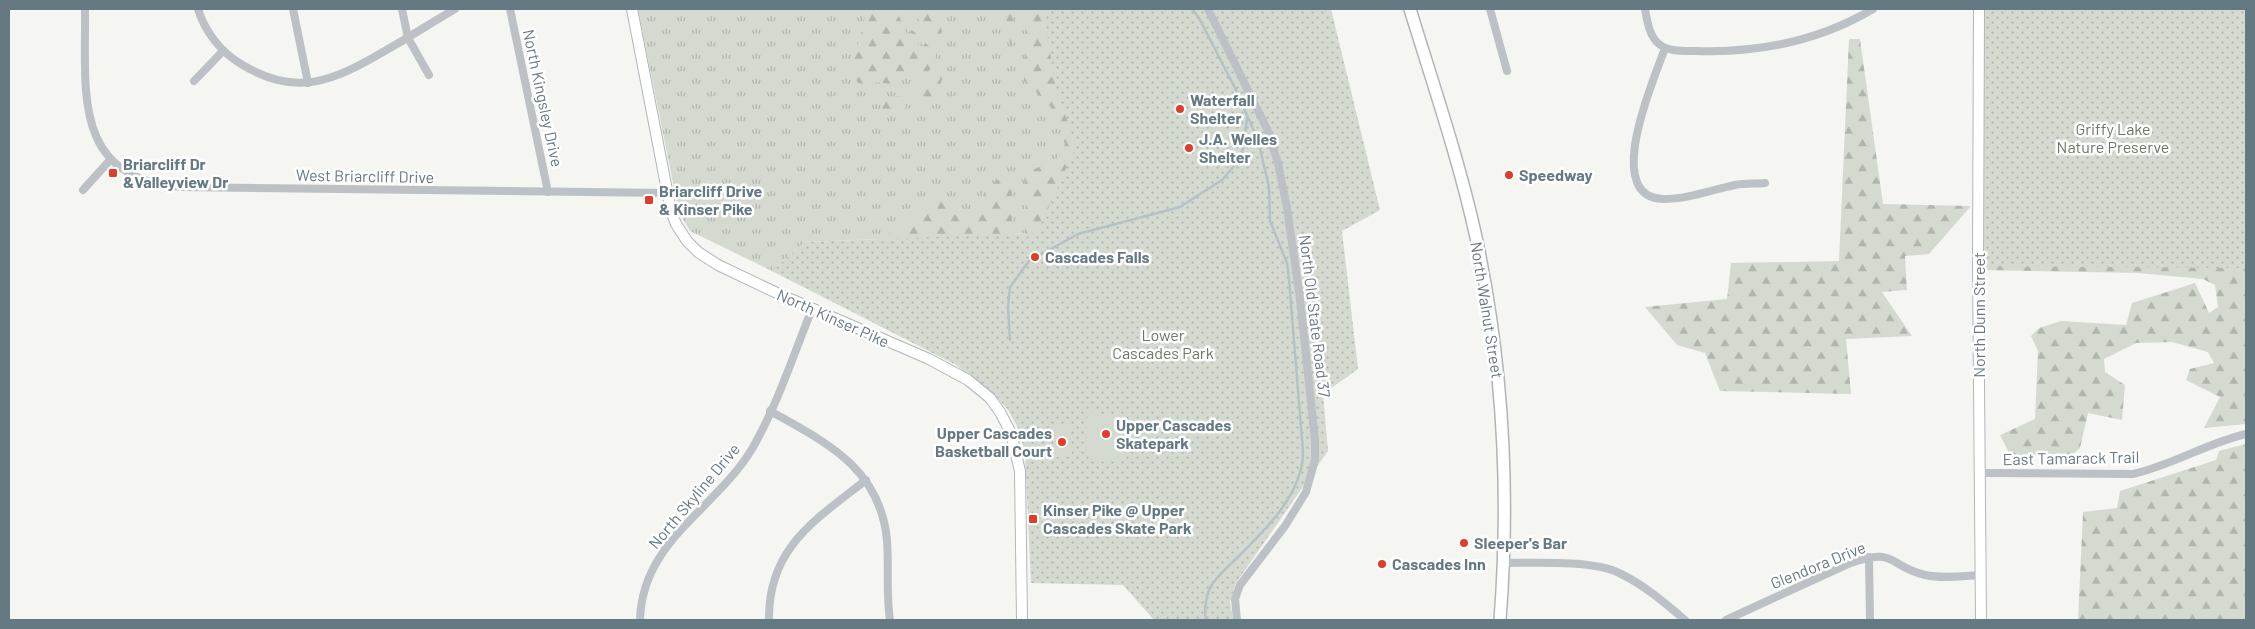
<svg xmlns="http://www.w3.org/2000/svg" width="2255" height="629" font-family="Barlow,sans-serif">
	<defs>
		<pattern id="grass-tufts" width="24" height="20" patternUnits="userSpaceOnUse" patternTransform="scale(1.25)"><rect width="24" height="20" fill="#d5dad1"/><path d="M3 7l-1-3M5 7V3M7 7l1-3M15 17l-1-3M17 17v-4M19 17l1-3" fill="none" stroke="#b0b6af"/></pattern>
		<pattern id="forest-firs" width="22" height="20" patternUnits="userSpaceOnUse" patternTransform="scale(1.25)"><rect width="22" height="20" fill="#d5dad1"/><path d="M5 1l3.5 6h-7zM16 11l3.5 6h-7z" fill="#b0b6af"/></pattern>
		<pattern id="park-dots" width="8" height="8" patternUnits="userSpaceOnUse" patternTransform="scale(1.25)"><rect width="8" height="8" fill="#d5dad1"/><path d="M2 2h.1M6 6h.1" fill="none" stroke="#b0b6af" stroke-width="1.8" stroke-linecap="round"/></pattern>
	</defs>
	<rect width="100%" height="100%" fill="#f5f5f2"/>
	<path fill="url(#grass-tufts)" d="M 638,9 L 1043,9 L 1076,146 L 1037,233 L 805,242 L 772,271 L 690,231 L 679,213 Z"/>
	<g fill="url(#forest-firs)">
		<path d="M 860,9 L 896,9 L 907,34 L 917,42 L 923,52 L 913,69 L 903,75 L 900,81 L 890,84 L 877,82 L 870,86 L 858,83 C 846,66 853,61 858,45 C 861,35 863,26 865,16 Z"/>
		<path d="M 909,9 L 936,9 L 942,32 L 939,42 Z"/>
		<path d="M 1005,9 L 1015,9 L 1011,51 Z"/>
		<path d="M 1026,9 L 1150,9 L 1161,96 L 1024,249 L 1026,206 L 1024,175 C 1041,162 1058,169 1065,144 C 1061,135 1061,122 1055,113 C 1047,101 1035,91 1024,81 Z"/>
		<path d="M 1983,9 L 2246,9 L 2246,424 L 2204,428 L 2220,397 L 2186,380 L 2190,369 L 2214,363 L 2208,352 L 2172,342 L 2136,343 L 2104,359 L 2105,372 L 2125,385 L 2122,420 L 2088,413 L 2080,448 L 2070,457 L 2010,455 L 2000,435 L 2035,419 L 2038,351 L 2031,336 L 2039,328 L 2061,321 L 2126,325 L 2132,303 L 2195,283 L 2209,313 L 2218,307 L 2215,285 L 2203,279 L 2138,273 L 1981,270 Z"/>
		<path d="M 909,27 L 936,53 C 936,66 929,72 918,78 L 909,74 L 925,51 L 921,43 L 906,28 Z"/>
		<path d="M 1849,39 L 1860,39 L 1883,204 L 1971,206 L 1929,254 L 1905,256 L 1907,290 L 1882,292 L 1912,336 L 1846,339 L 1851,394 L 1720,391 L 1705,353 L 1677,345 L 1645,307 L 1727,299 L 1731,263 L 1839,261 Z"/>
		<path d="M 943,75 C 938,92 940,106 917,104 L 914,99 C 918,86 931,80 943,75 Z"/>
		<path d="M 899,96 L 903,97 L 906,104 L 905,109 C 898,112 888,112 881,108 L 881,99 Z"/>
		<path d="M 1005,176 L 1012,177 L 1012,247 L 867,252 L 930,200 L 938,199 C 995,234 971,188 1005,176 Z"/>
		<path d="M 2246,444 L 2246,620 L 2078,620 L 2083,512 L 2117,508 L 2120,491 L 2216,460 L 2219,451 Z"/>
	</g>
	<g fill="url(#park-dots)">
		<path d="M 1043,9 L 1331,9 L 1380,210 L 1342,231 L 1358,369 L 1323,394 L 1328,451 L 1236,583 L 1230,602 L 1233,620 L 1154,620 L 1123,585 L 1031,583 L 1025,453 L 1018,428 L 1008,410 L 994,394 L 956,365 L 772,271 L 805,242 L 1037,233 L 1076,146 L 1056,88 Z"/>
		<path d="M 1979,9 L 2246,9 L 2246,268 L 1978,266 Z"/>
	</g>
	<g fill="#d5dad1">
		<path d="M 1223,120 L 1228,138 L 1215,142 L 1210,124 Z"/>
		<path d="M 1091,412 C 1098,411 1102,416 1109,415 L 1109,413 L 1112,413 L 1112,415 L 1125,415 L 1125,459 L 1118,458 L 1118,461 L 1098,462 L 1087,450 L 1087,418 Z"/>
		<path d="M 1053,426 L 1071,426 L 1072,457 L 1053,457 Z"/>
	</g>
	<g fill="none" stroke-linecap="round" stroke-linejoin="round">
		<g stroke="#b3c3c5" stroke-width="2.5">
			<path d="M 1192,9 L 1199,18 L 1235,88 L 1258,140 L 1269,187 L 1270,221 L 1287,263 L 1289,279 L 1303,452 C 1303,493 1267,528 1240,555 C 1231,564 1220,573 1213,583 C 1206,593 1204,609 1206,620"/>
			<path d="M 1010,340 L 1008,307 L 1010,287 L 1029,261 L 1078,234 L 1180,207 L 1222,180 L 1235,165 L 1243,149 L 1247,118"/>
		</g>
		<defs>
			<g id="secondary">
				<path d="M 632,9 L 671,211 L 676,224 L 687,241 L 698,252 L 718,265 L 779,294 L 929,359 L 968,380 L 990,398 L 1000,412 L 1011,433 L 1020,471 L 1022,620"/>
				<path d="M 1979,9 L 1978,266 L 1981,620"/>
			</g>
			<path id="primary" d="M 1410,9 C 1433,84 1459,160 1476,237 C 1503,363 1510,492 1500,620"/>
		</defs>
		<use href="#secondary" stroke="#b0b7ba" stroke-width="12"/>
		<use href="#primary" stroke="#afb5b8" stroke-width="14"/>
		<g stroke="#bbc1c4" stroke-width="8">
			<path d="M 85,9 C 86,91 71,179 182,187 L 667,193"/>
			<path d="M 198,9 C 205,32 221,52 241,64 C 296,98 333,81 383,52 C 408,38 431,23 455,9"/>
			<path d="M 293,9 L 308,83"/>
			<path d="M 402,9 L 408,38 L 429,75"/>
			<path d="M 510,9 L 548,192"/>
			<path d="M 1208,9 L 1267,129 L 1278,163 L 1287,208 L 1300,299 L 1315,440 L 1315,460 L 1306,492 L 1285,526 L 1240,585 L 1235,599 L 1237,620"/>
			<path d="M 1490,9 L 1507,71"/>
			<path d="M 1645,9 C 1647,20 1649,36 1659,44 C 1669,52 1683,51 1696,51 C 1758,53 1819,41 1873,9"/>
			<path d="M 1665,48 C 1655,77 1601,197 1663,199 C 1688,199 1711,190 1735,185 C 1745,183 1755,184 1765,183"/>
			<path d="M 194,81 L 223,51"/>
			<path d="M 83,190 L 111,159"/>
			<path d="M 770,411 C 827,443 880,468 887,540 C 889,567 886,594 890,620"/>
			<path d="M 1979,473 L 2133,474 C 2173,465 2207,443 2246,434"/>
			<path d="M 1869,557 L 1870,620"/>
			<path d="M 1504,563 C 1534,563 1593,560 1619,573 C 1643,584 1665,603 1685,620"/>
			<path d="M 640,620 C 642,541 715,510 752,449 C 777,406 793,356 812,309"/>
			<path d="M 769,620 C 768,548 815,520 866,480"/>
			<path d="M 1726,620 L 1848,564 C 1897,546 1887,566 1925,575 C 1943,579 1963,576 1981,575"/>
		</g>
		<use href="#secondary" stroke="#fff" stroke-width="10"/>
		<use href="#primary" stroke="#fff" stroke-width="11"/>
	</g>
	<g fill="#dd3d2a" stroke="#fff" stroke-width="2">
		<circle cx="1180" cy="109" r="5"/>
		<circle cx="1189" cy="148" r="5"/>
		<rect x="108" y="168" width="10" height="10" rx="2.5"/>
		<circle cx="1509" cy="175" r="5"/>
		<rect x="644" y="195" width="10" height="10" rx="2.5"/>
		<circle cx="1035" cy="257" r="5"/>
		<circle cx="1106" cy="434" r="5"/>
		<circle cx="1062" cy="442" r="5"/>
		<rect x="1028" y="514" width="10" height="10" rx="2.5"/>
		<circle cx="1464" cy="543" r="5"/>
		<circle cx="1382" cy="564" r="5"/>
	</g>
	<g text-anchor="middle" stroke-width="5" stroke-linejoin="round" paint-order="stroke">
		<g font-size="16" fill="#657982" stroke="#fff">
			<text transform="translate(543 98) rotate(78)" y="6">North Kingsley Drive</text>
			<text transform="translate(365 176) rotate(1)" y="6">West Briarcliff Drive</text>
			<text transform="translate(1487 310) rotate(81)" y="6">North Walnut Street</text>
			<text transform="translate(1979 315) rotate(-90)" y="6">North Dunn Street</text>
			<text transform="translate(1315 316) rotate(83)" y="6">North Old State Road 37</text>
			<text transform="translate(833 318) rotate(24)" y="6">North Kinser Pike</text>
			<text transform="translate(2071 458) rotate(-1)" y="6">East Tamarack Trail</text>
			<text transform="translate(694 496) rotate(-50)" y="6">North Skyline Drive</text>
			<text transform="translate(1818 565) rotate(-22)" y="6">Glendora Drive</text>
		</g>
		<g font-size="16" font-weight="bold" fill="#657982" stroke="#fff" text-anchor="start">
			<text x="1190" y="106">Waterfall<tspan x="1190" dy="18">Shelter</tspan></text>
			<text x="1199" y="145">J.A. Welles<tspan x="1199" dy="18">Shelter</tspan></text>
			<text x="123" y="170">Briarcliff Dr<tspan x="123" dy="18">&amp;Valleyview Dr</tspan></text>
			<text x="1519" y="181">Speedway</text>
			<text x="659" y="197">Briarcliff Drive<tspan x="659" dy="18">&amp; Kinser Pike</tspan></text>
			<text x="1045" y="263">Cascades Falls</text>
			<text x="1116" y="431">Upper Cascades<tspan x="1116" dy="18">Skatepark</tspan></text>
			<text x="1052" y="439" text-anchor="end">Upper Cascades<tspan x="1052" dy="18">Basketball Court</tspan></text>
			<text x="1043" y="516">Kinser Pike @ Upper<tspan x="1043" dy="18">Cascades Skate Park</tspan></text>
			<text x="1474" y="549">Sleeper's Bar</text>
			<text x="1392" y="570">Cascades Inn</text>
		</g>
		<g font-size="16" fill="#6b7964" stroke="#fff">
			<text x="2113" y="135">Griffy Lake<tspan x="2113" dy="18">Nature Preserve</tspan></text>
			<text x="1163" y="341">Lower<tspan x="1163" dy="18">Cascades Park</tspan></text>
		</g>
	</g>
	<rect width="2255" height="629" fill="none" stroke="#657982" stroke-width="20"/>
</svg>
